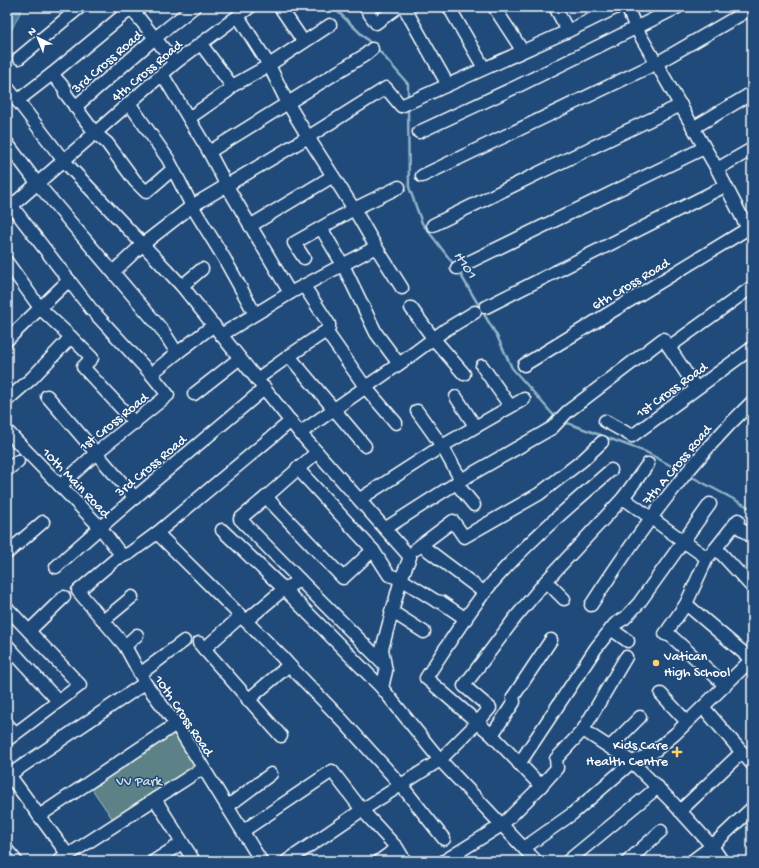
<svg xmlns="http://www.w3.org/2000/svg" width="759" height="868" font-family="'Gochi Hand',sans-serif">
	<rect width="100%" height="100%" fill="#1f4a7a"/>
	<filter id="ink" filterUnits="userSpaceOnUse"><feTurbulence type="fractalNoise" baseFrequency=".025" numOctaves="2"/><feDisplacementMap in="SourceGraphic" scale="8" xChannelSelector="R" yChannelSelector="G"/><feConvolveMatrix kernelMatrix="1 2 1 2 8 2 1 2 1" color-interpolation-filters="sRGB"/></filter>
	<g filter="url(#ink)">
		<path fill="#5c8186" stroke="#aec0c2" d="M 174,732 L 197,765 L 114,821 L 92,789 Z"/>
		<path fill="#467ea2" stroke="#90b2c7" d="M 14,7 L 23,7 L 7,39 L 7,22 Z"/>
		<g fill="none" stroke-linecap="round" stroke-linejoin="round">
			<g stroke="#90b2c7" stroke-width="2.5">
				<path d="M 333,7 L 382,54 L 408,84 L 408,100"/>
				<path d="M 408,107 L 409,187 L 422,223 L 455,266"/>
				<path d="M 459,272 L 497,336 L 512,368 L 556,418"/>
				<path d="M 562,421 L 646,452 L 675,468"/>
				<path d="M 694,478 L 752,509"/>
			</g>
			<defs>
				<g id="minor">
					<path d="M 130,7 L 175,63"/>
					<path d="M 280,7 L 303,41"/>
					<path d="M 365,7 L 376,23 L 398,7"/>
					<path d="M 404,7 L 448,85"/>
					<path d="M 449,7 L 484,68"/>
					<path d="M 494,7 L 522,50"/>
					<path d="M 555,7 L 568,31"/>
					<path d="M 627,7 L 636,28 L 717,169 L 748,229"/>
					<path d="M 238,16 L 269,65 L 287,102 L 308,137 L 354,209 L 376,247 L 290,293"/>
					<path d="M 201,44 L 232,86"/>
					<path d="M 19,58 L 80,7"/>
					<path d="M 52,74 L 65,89 L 65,93 L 95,133 L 107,143 L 135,181 L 146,192 L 173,169"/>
					<path d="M 162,74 L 209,152 L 227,186 L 290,293 L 221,335"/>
					<path d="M 7,87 L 64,161 L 182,286 L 300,433 L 410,557 L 401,579 L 382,649 L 386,671 L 382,688"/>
					<path d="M 17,101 L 52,74 L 133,7"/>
					<path d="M 129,103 L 168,159 L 192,206 L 224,258 L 255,314"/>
					<path d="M 75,107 L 155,38 L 194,7"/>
					<path d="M 189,118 L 228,91 L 232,86 L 266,67 L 330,25"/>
					<path d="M 693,128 L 752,93"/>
					<path d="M 419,132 L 520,85 L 678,7"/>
					<path d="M 7,143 L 37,183 L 163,331 L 177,353"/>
					<path d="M 209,152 L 365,55 L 372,49"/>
					<path d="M 717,169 L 752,149"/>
					<path d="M 422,176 L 657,63 L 752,8"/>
					<path d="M 7,200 L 91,309 L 151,374 L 168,395 L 96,453 L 60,486"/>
					<path d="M 7,210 L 175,63 L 250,7"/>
					<path d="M 433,225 L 553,166 L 681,105"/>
					<path d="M 250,226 L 333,176"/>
					<path d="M 321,228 L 343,265 L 376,333 L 399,364"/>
					<path d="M 376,247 L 402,288"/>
					<path d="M 304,258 L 294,243 L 354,209 L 399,187"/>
					<path d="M 7,262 L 40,308 L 71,337 L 92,358 L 83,367 L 135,423"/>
					<path d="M 457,268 L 704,148"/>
					<path d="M 113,272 L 143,244 L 192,206 L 308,137 L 386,88 L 401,106 L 568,31 L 617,7"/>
					<path d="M 182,286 L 202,269"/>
					<path d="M 304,286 L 329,324 L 329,328 L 326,331"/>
					<path d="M 486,307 L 725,186"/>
					<path d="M 411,308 L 433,338 L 464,374"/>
					<path d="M 7,340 L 69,280"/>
					<path d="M 669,347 L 696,388"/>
					<path d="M 289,356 L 326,331 L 366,388 L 396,423"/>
					<path d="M 524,365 L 752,226"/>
					<path d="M 482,366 L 510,406"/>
					<path d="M 151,374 L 177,353 L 214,325"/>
					<path d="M 257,379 L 289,356 L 365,446"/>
					<path d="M 194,394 L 240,358"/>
					<path d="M 47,396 L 135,498"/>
					<path d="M 456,397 L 475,426"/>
					<path d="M 7,400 L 32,378 L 71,337"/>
					<path d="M 417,411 L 442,446 L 461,480"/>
					<path d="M 605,421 L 632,436 L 752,348"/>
					<path d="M 7,431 L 100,527 L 122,556"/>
					<path d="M 300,433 L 406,359 L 445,330 L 475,312"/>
					<path d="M 317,452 L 266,497 L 343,578 L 373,550"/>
					<path d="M 297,468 L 373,550 L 389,575 L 401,579 L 436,601 L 441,602 L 466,619"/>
					<path d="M 7,470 L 18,461"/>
					<path d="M 456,483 L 474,505"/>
					<path d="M 266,497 L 240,519 L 300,580"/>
					<path d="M 623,498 L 707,558 L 716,548 L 752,587"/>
					<path d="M 360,499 L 442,446 L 524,399"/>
					<path d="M 735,524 L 752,537"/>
					<path d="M 386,528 L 461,480 L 552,428 L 567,412 L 663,339 L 669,347 L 752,287"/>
					<path d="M 222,530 L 284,589 L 382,688 L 440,760 L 536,861"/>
					<path d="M 157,533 L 282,657 L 289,665 L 343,721 L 401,785 L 444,839"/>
					<path d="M 421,545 L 453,521 L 464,537 L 539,494 L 583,460 L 602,442"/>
					<path d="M 716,548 L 738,520"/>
					<path d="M 416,549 L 421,545 L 485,593"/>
					<path d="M 7,553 L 43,522"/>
					<path d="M 707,558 L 686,604 L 665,634 L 671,636 L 725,685"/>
					<path d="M 56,567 C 123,505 195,448 265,388"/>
					<path d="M 546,581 L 564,599"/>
					<path d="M 686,604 L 752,660"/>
					<path d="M 591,605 C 638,533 689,462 752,402"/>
					<path d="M 7,608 L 80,685 L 7,740"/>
					<path d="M 391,611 L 424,632"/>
					<path d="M 103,621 L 132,597"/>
					<path d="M 246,621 L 284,589 L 300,580 L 384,664"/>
					<path d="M 611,629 L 628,641"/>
					<path d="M 29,631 L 64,597"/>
					<path d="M 199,643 L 281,736"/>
					<path d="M 7,645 L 58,701"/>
					<path d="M 125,646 L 137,635"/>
					<path d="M 204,649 L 241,616"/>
					<path d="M 626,657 L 583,730 L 632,762 L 673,803 L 712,846 L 722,861"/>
					<path d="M 140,674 L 184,641"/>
					<path d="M 661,694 L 687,722"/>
					<path d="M 248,700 L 289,665"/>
					<path d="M 703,707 L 752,764"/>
					<path d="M 7,724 L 15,733"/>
					<path d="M 492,735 L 514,702 L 513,697 L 551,640"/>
					<path d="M 610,747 L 640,717"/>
					<path d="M 519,764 L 596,648 L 615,624 L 625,618 L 639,603 L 710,504"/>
					<path d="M 7,772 L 68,855"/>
					<path d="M 9,775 L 145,683"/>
					<path d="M 541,786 L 557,768 L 556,759 L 583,730"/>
					<path d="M 155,799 L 194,861"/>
					<path d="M 228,806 L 271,774"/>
					<path d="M 680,811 L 742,752"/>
					<path d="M 39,816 L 176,724"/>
					<path d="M 243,831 L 332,771 L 362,810 L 397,848 L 405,861"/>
					<path d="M 524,848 L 572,814 L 632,762 L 651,754 L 675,734 L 752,659"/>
					<path d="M 7,850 L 16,861"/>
					<path d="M 59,861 L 203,768"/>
					<path d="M 154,861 L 182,843"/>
					<path d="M 261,861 L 176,724 L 145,683 L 125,646 L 78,591 L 116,559 L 130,553 L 157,533 L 291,421"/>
					<path d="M 287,861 L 362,810 L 440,760 L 478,722 L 490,708 L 464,686 L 515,618 L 546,581 L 623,498 L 648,464"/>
					<path d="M 379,861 L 397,848"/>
					<path d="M 444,861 L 502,825 L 541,786 L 492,735 L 426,678 C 447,646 467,613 492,583 C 527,542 570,506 611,470"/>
					<path d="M 568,861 L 658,787"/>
					<path d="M 628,861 L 661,831"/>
					<path d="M 692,861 L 712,846 L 752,808"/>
				</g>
			</defs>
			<use href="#minor" stroke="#fff" stroke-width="15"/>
			<use href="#minor" stroke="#1f4a7a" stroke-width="12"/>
		</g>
	</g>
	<g fill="#ffd166" stroke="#1f4a7a" stroke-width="1.5">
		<circle cx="656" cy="663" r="4"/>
		<path d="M675 746h4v4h4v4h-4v4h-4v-4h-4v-4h4z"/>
	</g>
	<g text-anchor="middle" stroke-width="3" stroke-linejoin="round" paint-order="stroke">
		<g font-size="14" fill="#fff" stroke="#1f4a7a">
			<text transform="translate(106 61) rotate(-41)" y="5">3rd Cross Road</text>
			<text transform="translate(146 70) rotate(-40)" y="5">4th Cross Road</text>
			<text transform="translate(630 283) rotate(-31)" y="5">6th Cross Road</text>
			<text transform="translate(671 389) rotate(-36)" y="5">1st Cross Road</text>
			<text transform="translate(113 421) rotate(-39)" y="5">1st Cross Road</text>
			<text transform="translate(676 464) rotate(-50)" y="5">7th A Cross Road</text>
			<text transform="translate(150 465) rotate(-40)" y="5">3rd Cross Road</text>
			<text transform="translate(77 482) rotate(46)" y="5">10th Main Road</text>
			<text transform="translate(185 715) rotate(56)" y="5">10th Cross Road</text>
		</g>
		<g font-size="14" fill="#fff" stroke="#1f4a7a" text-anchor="start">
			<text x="664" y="660">Vatican<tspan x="664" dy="16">High School</tspan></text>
			<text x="668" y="749" text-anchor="end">Kids Care<tspan x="668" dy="16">Health Centre</tspan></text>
		</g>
		<g font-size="14" fill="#d6e0e1" stroke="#1f4a7a">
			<text x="139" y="785">VV Park</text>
		</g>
		<g font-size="15" font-style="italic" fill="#d1dfe8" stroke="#1f4a7a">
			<text transform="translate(466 264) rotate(56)" y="5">H101</text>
		</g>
	</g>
	<rect width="759" height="868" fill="none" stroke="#1f4a7a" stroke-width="24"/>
	<rect x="12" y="12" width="735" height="844" fill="none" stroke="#fff" stroke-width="1.5" filter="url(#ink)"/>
	<g transform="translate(38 38) rotate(317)" stroke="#1f4a7a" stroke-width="3" paint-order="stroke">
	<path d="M0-3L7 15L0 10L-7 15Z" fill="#ffffff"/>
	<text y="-6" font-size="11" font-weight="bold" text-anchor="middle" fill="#ffffff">N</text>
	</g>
</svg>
